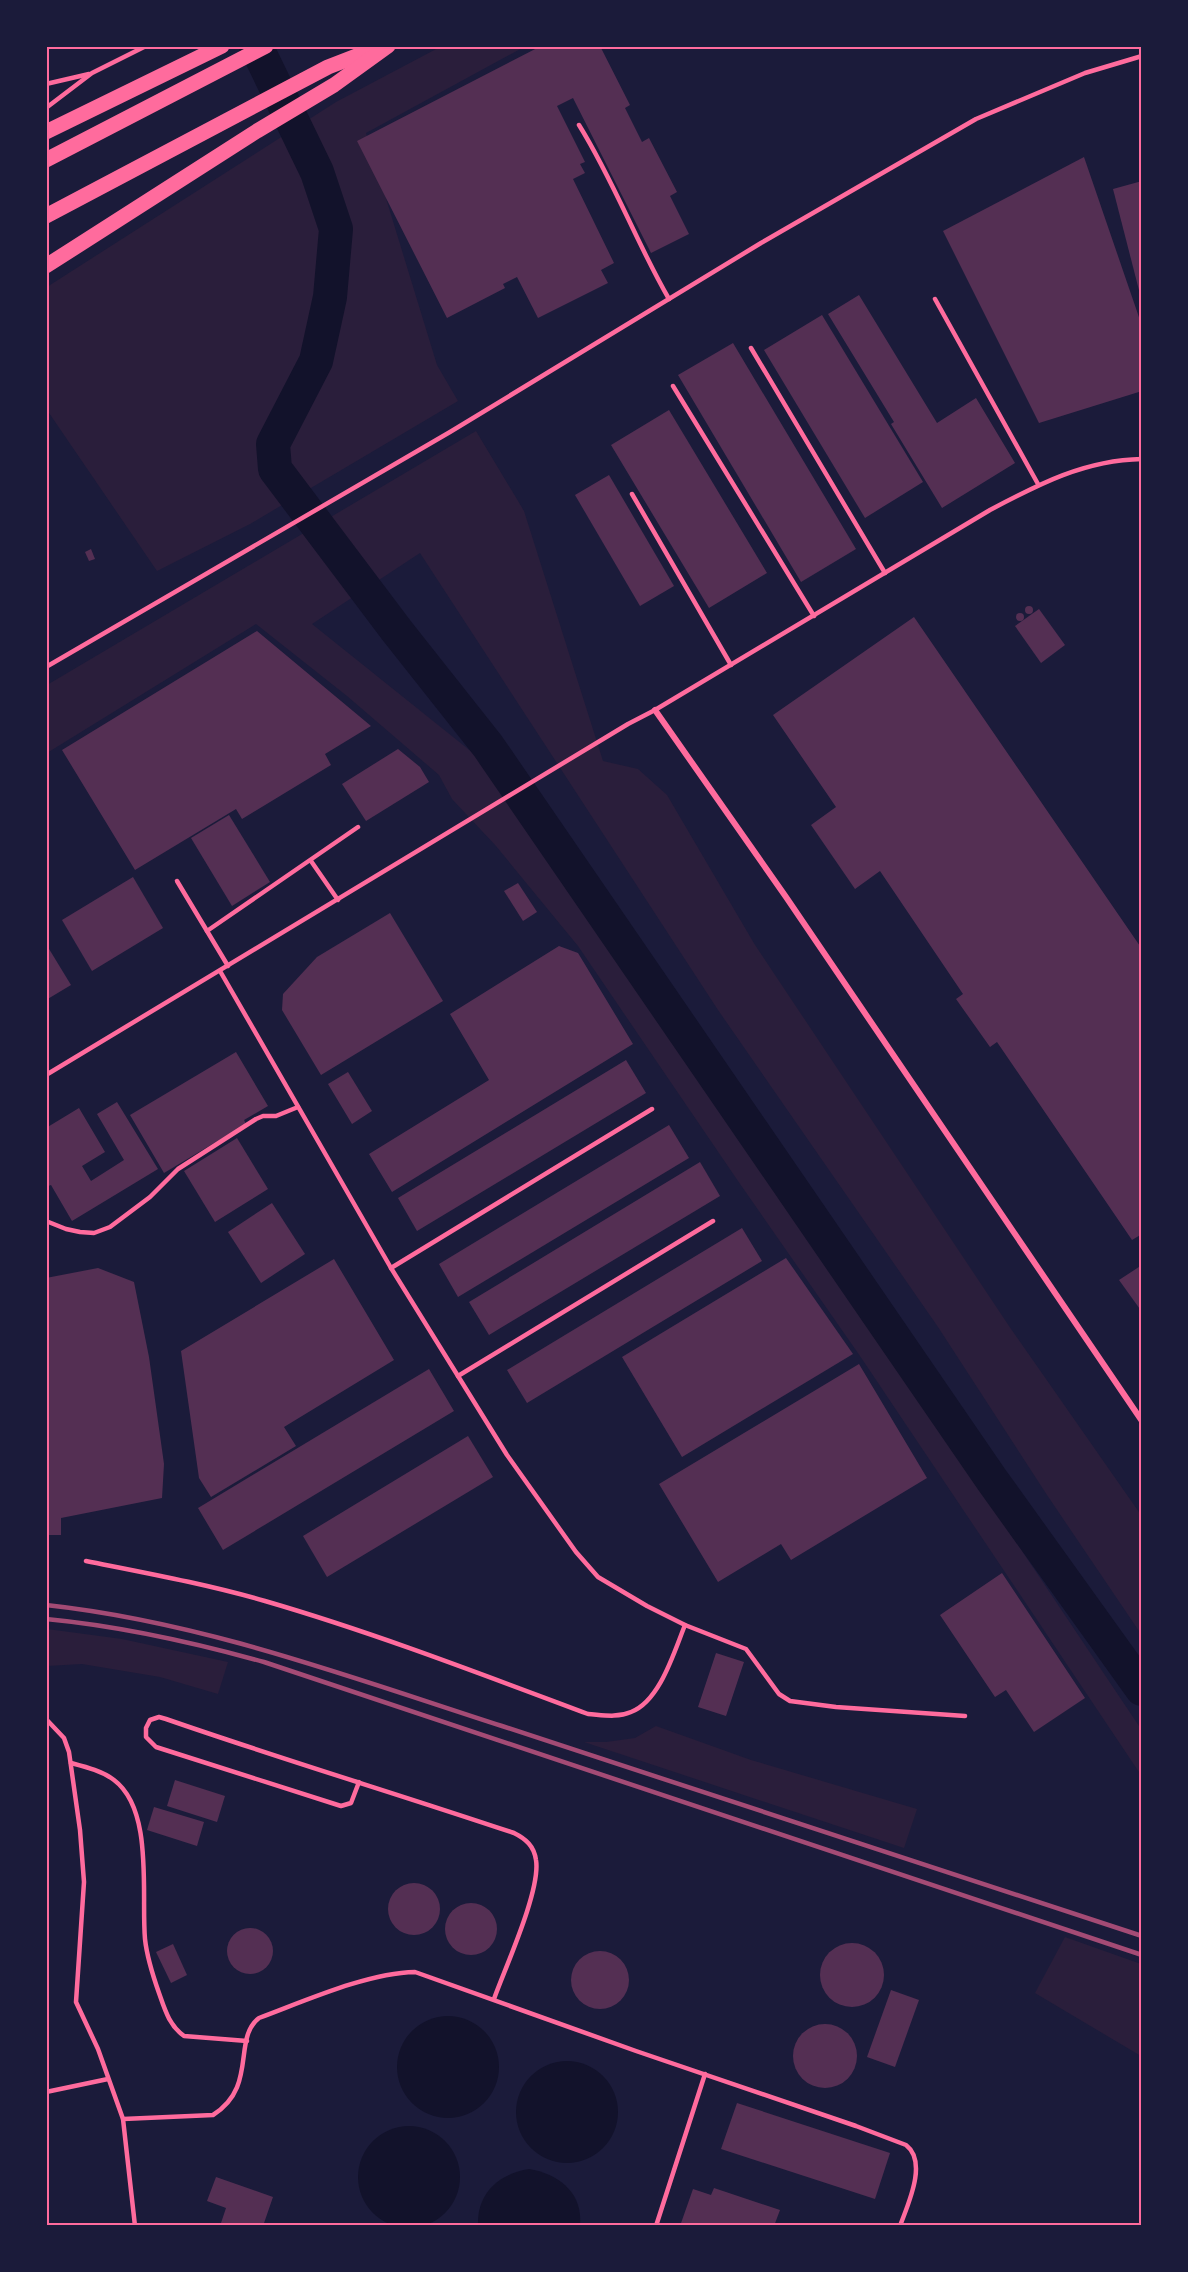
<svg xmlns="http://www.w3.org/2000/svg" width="1188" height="2272" font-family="'Fira Sans',sans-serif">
	<rect width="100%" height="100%" fill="#1b1b3a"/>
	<g fill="#2a1e3b">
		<path d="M 440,47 L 524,47 L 366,133 L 437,365 L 458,401 L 250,524 L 157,571 L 47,410 L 47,287 L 336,102 Z"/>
		<path d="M 476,431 L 524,511 L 603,761 L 638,769 L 667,795 L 755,945 L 1009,1326 L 1141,1515 L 1141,1634 L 1047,1495 L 938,1327 L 718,1010 L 420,553 L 312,624 L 483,761 L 632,982 L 822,1252 L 1141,1729 L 1141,1775 L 860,1356 L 738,1181 L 578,946 L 496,846 L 452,799 L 439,775 L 347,696 L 256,624 L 47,753 L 47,685 Z"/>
		<path d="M 47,1629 L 122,1639 L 228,1662 L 218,1694 L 160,1677 L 82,1664 L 47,1666 Z"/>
		<path d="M 656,1726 L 751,1760 L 917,1809 L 904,1848 L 584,1742 L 606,1742 L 635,1738 Z"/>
		<path d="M 1065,1937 L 1141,1964 L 1141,2056 L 1035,1993 Z"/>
	</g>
	<g fill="#12122b">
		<circle cx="448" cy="2067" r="51"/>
		<circle cx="567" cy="2112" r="51"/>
		<circle cx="409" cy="2177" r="51"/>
		<path d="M 529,2169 C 559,2174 583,2193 580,2225 L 478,2225 C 477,2193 499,2174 529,2169 Z"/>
	</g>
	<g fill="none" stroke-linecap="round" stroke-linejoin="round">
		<path stroke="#12122b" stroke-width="34" d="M 256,46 L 317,172 L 336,229 L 330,297 L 316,361 L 273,444 L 275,469 L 397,631 L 488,746 L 992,1480 L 1142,1689"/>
	</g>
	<g fill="#542f53">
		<path d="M 541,46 L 600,46 L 630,105 L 625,108 L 642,142 L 649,138 L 677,192 L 670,196 L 689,234 L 651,253 L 573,98 L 557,106 L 585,162 L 580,164 L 585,173 L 573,179 L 614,263 L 601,270 L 608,283 L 538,318 L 517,277 L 503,284 L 505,288 L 447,318 L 357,141 Z"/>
		<path d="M 1084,157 L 1142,326 L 1142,391 L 1039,423 L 943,231 Z"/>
		<path d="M 1142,181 L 1142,298 L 1141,298 L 1113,189 Z"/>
		<path d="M 859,295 L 937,423 L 976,398 L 1015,463 L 942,508 L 891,424 L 894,422 L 828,314 Z"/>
		<path d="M 822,315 L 923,482 L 865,518 L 764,350 Z"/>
		<path d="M 733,343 L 856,549 L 801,582 L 678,375 Z"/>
		<path d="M 669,410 L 767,573 L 709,608 L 611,445 Z"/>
		<path d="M 609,475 L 674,586 L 640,606 L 575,495 Z"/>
		<path d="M 91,549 L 95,559 L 89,561 L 85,552 Z"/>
		<circle cx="1029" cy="610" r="4"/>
		<path d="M 1039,609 L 1065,645 L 1041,663 L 1015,626 Z"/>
		<circle cx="1020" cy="617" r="4"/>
		<path d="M 914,617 L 1142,949 L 1142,1234 L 1132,1240 L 997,1042 L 990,1047 L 956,999 L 963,994 L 880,871 L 855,889 L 811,825 L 836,807 L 773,715 Z"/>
		<path d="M 257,631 L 371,726 L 325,754 L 331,765 L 242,819 L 236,809 L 135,870 L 62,750 Z"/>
		<path d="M 398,749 L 420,767 L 429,782 L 366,821 L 342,784 Z"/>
		<path d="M 229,815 L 270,882 L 232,906 L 191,838 Z"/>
		<path d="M 133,877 L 163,928 L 92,971 L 62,920 Z"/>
		<path d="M 518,883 L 537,912 L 523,921 L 504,891 Z"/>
		<path d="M 390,913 L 443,1001 L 321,1075 L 282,1010 L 283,994 L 317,957 Z"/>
		<path d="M 46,944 L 71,985 L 46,1000 Z"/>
		<path d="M 559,946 L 578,953 L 633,1044 L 392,1192 L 369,1154 L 489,1080 L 450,1014 Z"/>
		<path d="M 236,1052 L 268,1106 L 244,1120 L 246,1124 L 164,1173 L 130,1115 Z"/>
		<path d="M 626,1060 L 646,1093 L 417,1231 L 398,1198 Z"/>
		<path d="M 348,1072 L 372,1111 L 352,1124 L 328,1084 Z"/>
		<path d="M 117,1102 L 158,1169 L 72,1221 L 51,1185 L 46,1187 L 46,1128 L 79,1108 L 105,1152 L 82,1166 L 91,1181 L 124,1160 L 97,1114 Z"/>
		<path d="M 669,1125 L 689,1158 L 458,1297 L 439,1264 Z"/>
		<path d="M 237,1138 L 268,1189 L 215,1222 L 184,1171 Z"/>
		<path d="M 700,1162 L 720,1196 L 489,1335 L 469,1302 Z"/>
		<path d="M 272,1203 L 305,1254 L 261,1283 L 228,1232 Z"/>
		<path d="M 742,1228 L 762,1261 L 527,1403 L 507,1370 Z"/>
		<path d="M 786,1258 L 853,1354 L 682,1457 L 622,1357 Z"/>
		<path d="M 334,1259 L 394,1360 L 284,1427 L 296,1446 L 211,1497 L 199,1478 L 181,1351 Z"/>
		<path d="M 1142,1265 L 1142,1312 L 1119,1280 Z"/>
		<path d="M 98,1268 L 134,1282 L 149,1357 L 164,1464 L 162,1498 L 61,1518 L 61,1535 L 46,1535 L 46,1278 Z"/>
		<path d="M 859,1364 L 927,1478 L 791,1560 L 781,1544 L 718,1582 L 659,1484 Z"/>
		<path d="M 429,1369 L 454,1411 L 223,1550 L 198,1508 Z"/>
		<path d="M 468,1436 L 493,1477 L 327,1577 L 303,1536 Z"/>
		<path d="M 1002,1573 L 1085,1698 L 1034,1732 L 1006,1690 L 995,1697 L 940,1615 Z"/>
		<path d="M 716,1653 L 744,1662 L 726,1716 L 698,1707 Z"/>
		<path d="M 175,1780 L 225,1796 L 217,1822 L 167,1806 Z"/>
		<path d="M 154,1807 L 204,1822 L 197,1846 L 147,1830 Z"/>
		<circle cx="414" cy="1909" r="26"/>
		<circle cx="471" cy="1929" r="26"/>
		<circle cx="250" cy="1951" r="23"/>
		<circle cx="852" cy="1975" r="32"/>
		<path d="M 173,1944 L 187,1975 L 171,1983 L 156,1952 Z"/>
		<circle cx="600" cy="1980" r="29"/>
		<path d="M 891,1990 L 919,2000 L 895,2067 L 867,2057 Z"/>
		<circle cx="825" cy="2056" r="32"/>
		<path d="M 737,2103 L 890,2153 L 875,2199 L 721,2149 Z"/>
		<path d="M 216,2177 L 273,2197 L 263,2226 L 220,2226 L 226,2208 L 207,2201 Z"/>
		<path d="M 714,2188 L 780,2210 L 774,2226 L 680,2226 L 693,2189 L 711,2195 Z"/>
	</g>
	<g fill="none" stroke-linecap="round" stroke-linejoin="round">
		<g stroke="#ff6b9d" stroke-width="4.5">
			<path d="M 46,84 L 89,74"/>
			<path d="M 46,108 L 92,73 L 146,46"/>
			<path d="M 579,125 C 614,181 636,242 669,299"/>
			<path d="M 935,299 L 1038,484"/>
			<path d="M 751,348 L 885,573"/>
			<path d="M 673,386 L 814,616"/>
			<path d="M 632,494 L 731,665"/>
			<path d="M 46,667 L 450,432 L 761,243 L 976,119 L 1085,73 L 1142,56"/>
			<path d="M 311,861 L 338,900"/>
			<path d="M 177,881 L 228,966"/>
			<path d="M 207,931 L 358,827"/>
			<path d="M 220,971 L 391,1268 L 507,1455 L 576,1552 L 598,1577 L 647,1606 L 685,1625 L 746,1649 L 779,1694 L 790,1701 L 836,1707 L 965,1716"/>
			<path d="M 46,1075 L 628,724 L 655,710 L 990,510 C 1039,484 1085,460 1142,459"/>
			<path d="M 46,1221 L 66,1229 L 80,1232 L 94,1233 L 110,1227 L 150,1197 L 178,1169 L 256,1119 L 263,1116 L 276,1116 L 298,1107"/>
			<path d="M 391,1268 L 652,1109"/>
			<path d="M 458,1376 L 713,1221"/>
			<path d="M 86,1561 C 146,1573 206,1584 265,1601 C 375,1633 481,1674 588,1714 C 603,1715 617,1718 631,1712 C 660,1701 674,1652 685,1625"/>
			<path d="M 46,1719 L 64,1738 L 69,1752 L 80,1830 L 84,1882 L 76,2002 L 98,2049 L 123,2119 L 135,2226"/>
			<path d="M 71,1763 C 86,1767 102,1771 114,1780 C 154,1810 141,1895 145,1939 C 147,1958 153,1976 159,1993 C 165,2010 169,2025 184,2036 L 247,2041"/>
			<path d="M 359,1782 L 351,1803 L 341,1806 L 156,1747 L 146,1737 L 146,1728 L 150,1720 L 159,1717 L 166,1719 C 281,1759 398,1794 514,1833 C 526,1839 534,1846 536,1860 C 541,1890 505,1968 494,1999"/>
			<path d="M 46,2092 L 108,2079"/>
			<path d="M 123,2119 L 213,2115 C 258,2087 232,2039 259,2018 C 305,2001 367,1973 415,1972 L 636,2051 L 856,2126 L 906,2145 C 928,2162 908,2204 900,2226"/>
			<path d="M 656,2226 L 705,2074"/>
		</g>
		<path stroke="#ff6b9d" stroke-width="6" d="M 655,710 L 786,897 L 1142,1421"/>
		<g stroke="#ff6b9d" stroke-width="15">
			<path d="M 46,132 L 222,46"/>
			<path d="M 46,160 L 266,46"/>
			<path d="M 46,216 L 328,67 L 377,48"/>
			<path d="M 46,266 L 257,131 L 334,85 L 388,46"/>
		</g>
		<g stroke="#a44b75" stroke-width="4.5">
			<path d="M 46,1605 C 203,1622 353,1678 502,1726 C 715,1795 928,1866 1142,1936"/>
			<path d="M 46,1619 C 120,1626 192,1642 264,1662 L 1142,1955"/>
		</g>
	</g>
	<rect width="1188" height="2272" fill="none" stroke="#1b1b3a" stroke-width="96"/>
	<rect x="48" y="48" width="1092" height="2176" fill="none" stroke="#ff6b9d" stroke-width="2"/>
</svg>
